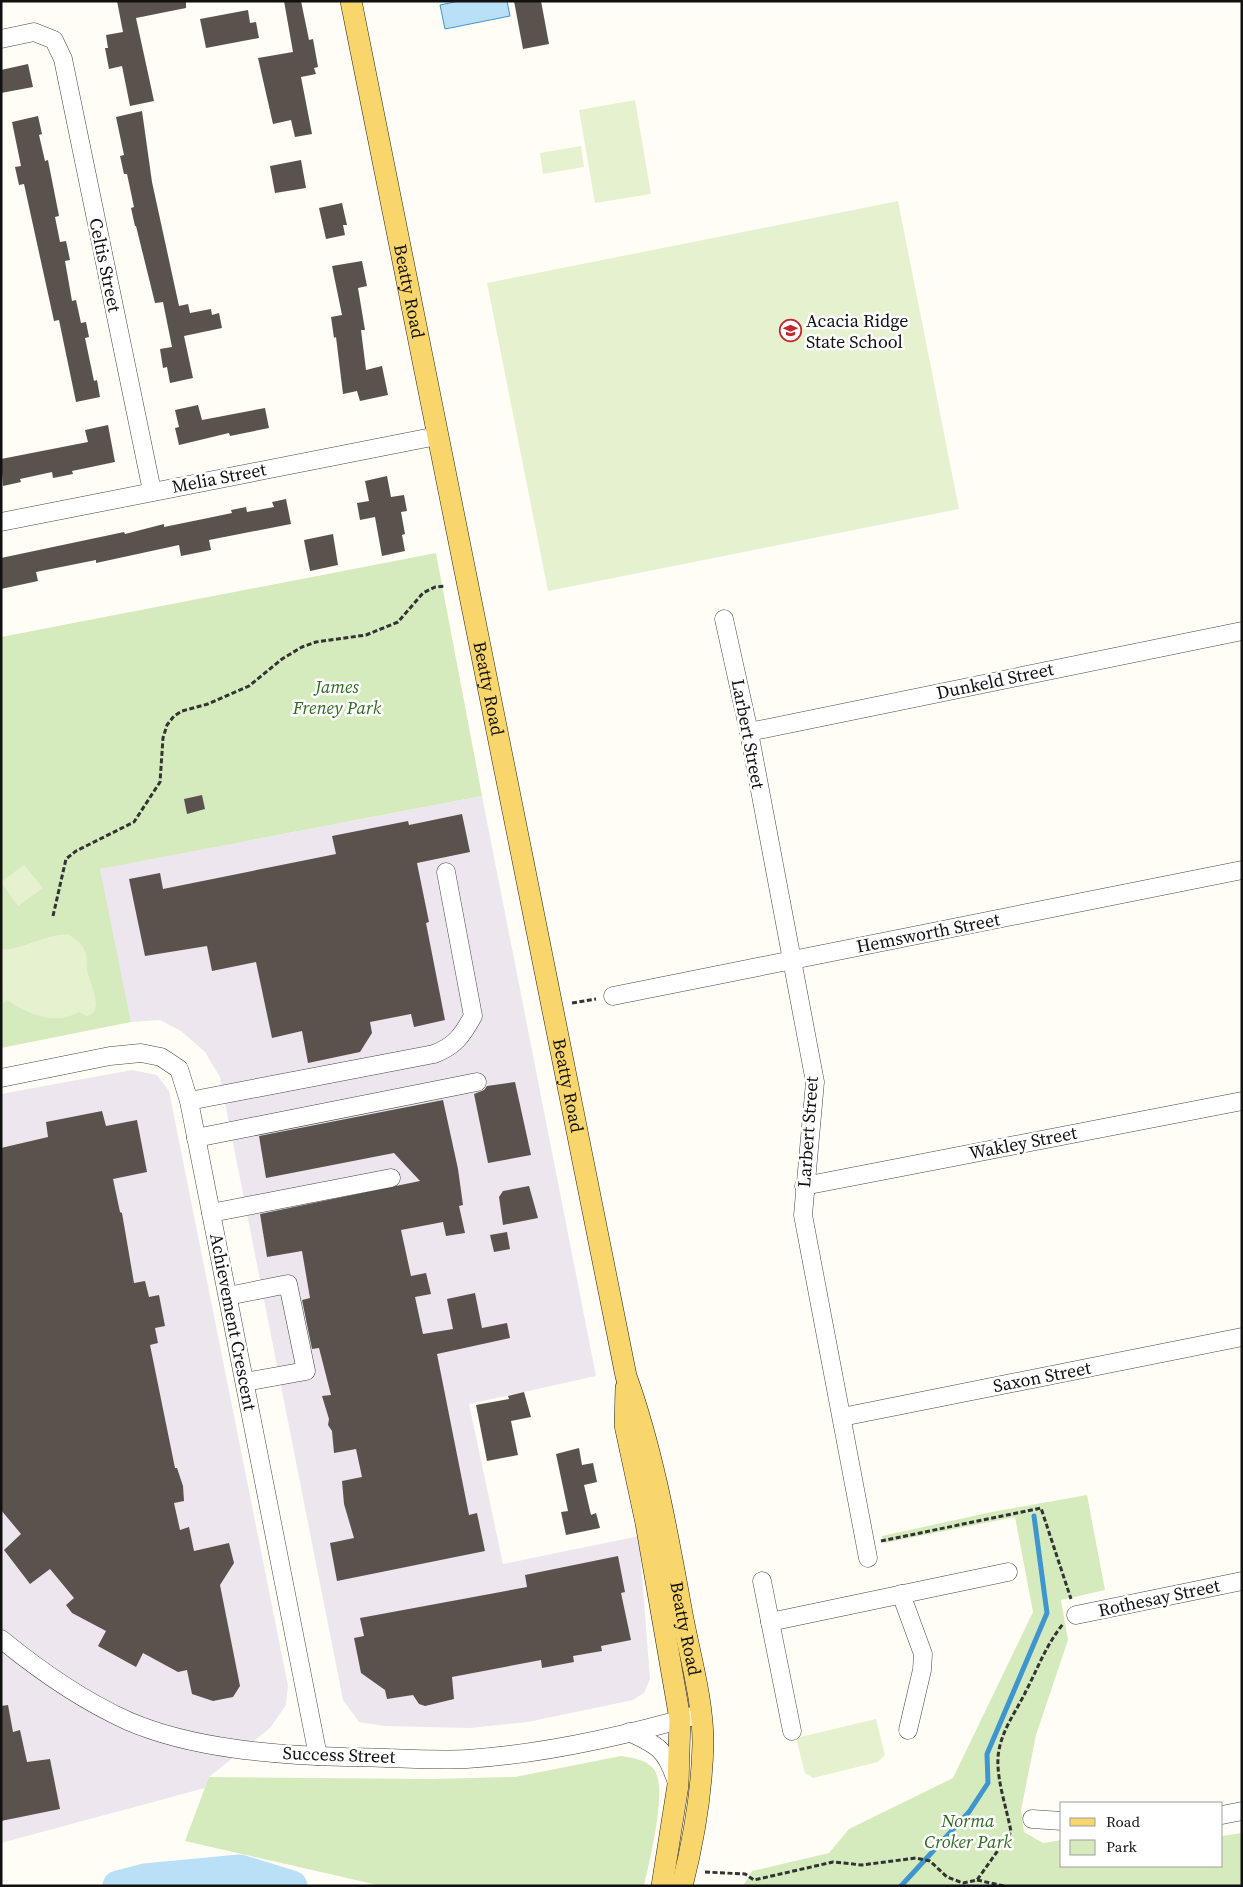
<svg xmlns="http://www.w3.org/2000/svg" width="1243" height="1887" font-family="'Source Serif 4',serif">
	<rect width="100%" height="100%" fill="#fffdf5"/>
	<g fill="#eee6ef">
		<path d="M 482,796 L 596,1376 L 469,1404 L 503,1564 L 639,1536 L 650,1679 L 644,1693 L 633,1700 L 528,1722 L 470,1728 L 384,1726 L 359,1722 L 343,1700 L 220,1077 L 205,1052 L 181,1031 L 160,1020 L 131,1022 L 99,869 Z"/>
		<path d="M 132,1070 L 157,1075 L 169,1091 L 288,1686 L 286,1705 L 270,1728 L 209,1777 L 205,1788 L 1,1843 L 1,1094 Z"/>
	</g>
	<g fill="#d5ebbd">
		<path d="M 436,553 L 482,796 L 100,869 L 131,1022 L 1,1048 L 1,637 Z"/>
		<path d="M 1087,1495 L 1105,1590 L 1061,1600 L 1068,1640 L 1036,1735 L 1021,1810 L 1024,1832 L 1043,1843 L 1062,1840 L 1062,1866 L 1222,1866 L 1222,1836 L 1242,1833 L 1242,1886 L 743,1886 L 752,1871 L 829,1853 L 849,1829 L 953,1778 L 1033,1612 L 1015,1517 L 884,1543 L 882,1536 L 992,1512 Z"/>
		<path d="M 621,1756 C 633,1758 644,1759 653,1768 C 669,1785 649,1863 644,1886 L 382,1886 L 185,1841 L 209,1777 L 432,1779 L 515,1777 Z"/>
	</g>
	<g fill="#e6f2cf">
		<path d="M 635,100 L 651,194 L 595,203 L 579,110 Z"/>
		<path d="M 581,146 L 584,167 L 543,174 L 540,153 Z"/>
		<path d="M 898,201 L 959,509 L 548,591 L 487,283 Z"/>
		<path d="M 24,865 L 43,888 L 18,906 L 1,882 Z"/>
		<path d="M 67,934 C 74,938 81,942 84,949 C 88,956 86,962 87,969 C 88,981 102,1002 93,1013 L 87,1016 L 79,1012 C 55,1026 28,1014 7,1000 L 3,1004 L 1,950 C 24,949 44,935 67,934 Z"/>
		<path d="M 876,1719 L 885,1755 L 878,1762 L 813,1778 L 805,1773 L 796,1738 Z"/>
	</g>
	<path fill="#b9e0f7" stroke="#3f96cf" d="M 459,1 L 507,1 L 510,16 L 445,29 L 440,5 Z"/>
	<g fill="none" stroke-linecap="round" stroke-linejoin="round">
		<path stroke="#3f96cf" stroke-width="5" d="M 901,1886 L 969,1812 L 988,1783 L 987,1754 L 1047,1613 L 1034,1516"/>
		<path stroke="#b9e0f7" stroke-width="31" d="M 118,1886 L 145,1879 L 240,1870 L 292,1886"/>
	</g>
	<g fill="#5a524d">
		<path d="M 117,1 L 186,1 L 186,8 L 136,18 L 154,101 L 130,106 L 122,66 L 109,69 L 105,48 L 108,48 L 106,35 L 123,32 Z"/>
		<path d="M 284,1 L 301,1 L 309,40 L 313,39 L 318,67 L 314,68 L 316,74 L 301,77 L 312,134 L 295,137 L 291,120 L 273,124 L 258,58 L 293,52 Z"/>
		<path d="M 514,1 L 541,1 L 549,44 L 523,49 Z"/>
		<path d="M 248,10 L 250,23 L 256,22 L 259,38 L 206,48 L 200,19 Z"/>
		<path d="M 28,64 L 33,87 L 1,93 L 1,70 Z"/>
		<path d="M 142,111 L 152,182 L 179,306 L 188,304 L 190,313 L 211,309 L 212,315 L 219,313 L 222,328 L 184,336 L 193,378 L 170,383 L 167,367 L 163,368 L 160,349 L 172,347 L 163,302 L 155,303 L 136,226 L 135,226 L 131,208 L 134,207 L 127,174 L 124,174 L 120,156 L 124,155 L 116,117 Z"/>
		<path d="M 38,116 L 42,134 L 39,135 L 45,161 L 48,160 L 59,216 L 55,217 L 60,242 L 66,241 L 70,260 L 65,261 L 72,301 L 76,300 L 81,323 L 86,322 L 89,337 L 85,338 L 94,381 L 97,380 L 100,397 L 76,402 L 59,320 L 54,321 L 24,184 L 19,185 L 15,167 L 21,166 L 12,122 Z"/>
		<path d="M 301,160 L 306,188 L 275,193 L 270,166 Z"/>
		<path d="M 342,203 L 347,225 L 343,225 L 345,235 L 326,239 L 319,208 Z"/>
		<path d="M 362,261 L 367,286 L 358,288 L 365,330 L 361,330 L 366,370 L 382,366 L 388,395 L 360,401 L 357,391 L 343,394 L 336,337 L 334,338 L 331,317 L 342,315 L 332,266 Z"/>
		<path d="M 198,405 L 202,420 L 265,408 L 269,428 L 230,436 L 229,433 L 179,445 L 175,428 L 179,427 L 175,410 Z"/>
		<path d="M 108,425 L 115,462 L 72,471 L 73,474 L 53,478 L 52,472 L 20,479 L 21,482 L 3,486 L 1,459 L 88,442 L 85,430 Z"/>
		<path d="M 387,476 L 391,497 L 404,495 L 407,511 L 401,512 L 405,534 L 402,535 L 405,551 L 382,556 L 375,517 L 360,520 L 357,503 L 369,501 L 365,481 Z"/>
		<path d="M 286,499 L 291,524 L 209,540 L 211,550 L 181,556 L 179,545 L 96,563 L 96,560 L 36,572 L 38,581 L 1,589 L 1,558 L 124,532 L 125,534 L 164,524 L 164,527 L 208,518 L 232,513 L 231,510 L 246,507 L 247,512 L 274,507 L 272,502 Z"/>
		<path d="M 333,534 L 338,565 L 310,571 L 304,540 Z"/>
		<path d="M 202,795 L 205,809 L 187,814 L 184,799 Z"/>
		<path d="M 462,814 L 470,852 L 417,863 L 429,922 L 426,923 L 445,1020 L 414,1027 L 411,1014 L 370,1022 L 372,1033 L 360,1052 L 308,1063 L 302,1031 L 272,1038 L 256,962 L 212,971 L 207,946 L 145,956 L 129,879 L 160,873 L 163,889 L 336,854 L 332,836 L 408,821 L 409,825 Z"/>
		<path d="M 515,1082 L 531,1155 L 488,1163 L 474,1094 L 484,1090 L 487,1086 Z"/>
		<path d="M 443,1100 L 458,1169 L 463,1205 L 459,1206 L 465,1233 L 446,1236 L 443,1222 L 401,1230 L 411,1276 L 426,1273 L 431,1294 L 415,1297 L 423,1334 L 453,1329 L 447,1299 L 475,1293 L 482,1328 L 507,1323 L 510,1338 L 437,1354 L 469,1515 L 477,1513 L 485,1551 L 337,1581 L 330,1543 L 354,1538 L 344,1504 L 342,1481 L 362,1477 L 356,1449 L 334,1453 L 332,1431 L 328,1425 L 329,1419 L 322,1396 L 331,1395 L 319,1348 L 312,1349 L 302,1300 L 310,1298 L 302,1251 L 267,1257 L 260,1214 L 420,1181 L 394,1153 L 266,1178 L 259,1136 Z"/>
		<path d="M 102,1111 L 106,1126 L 137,1120 L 147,1172 L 113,1179 L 120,1212 L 122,1213 L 134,1283 L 145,1281 L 149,1297 L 159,1295 L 165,1326 L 155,1328 L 158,1343 L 150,1345 L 175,1468 L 177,1468 L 183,1486 L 184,1501 L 174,1503 L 180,1530 L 189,1527 L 194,1551 L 229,1543 L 234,1563 L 220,1585 L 240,1686 L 233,1697 L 213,1701 L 192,1694 L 187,1670 L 178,1672 L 143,1653 L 136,1667 L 98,1646 L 106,1631 L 72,1613 L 66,1605 L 74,1598 L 50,1569 L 30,1584 L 4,1550 L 21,1534 L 1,1510 L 1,1148 L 48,1137 L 46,1122 Z"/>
		<path d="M 529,1186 L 538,1218 L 503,1225 L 499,1197 L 503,1191 Z"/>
		<path d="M 507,1232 L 510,1249 L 494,1252 L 490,1235 Z"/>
		<path d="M 524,1392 L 531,1417 L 511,1421 L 518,1455 L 487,1461 L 476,1405 L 509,1399 L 508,1396 Z"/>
		<path d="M 579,1448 L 582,1465 L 593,1463 L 597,1482 L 584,1485 L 591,1515 L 596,1513 L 600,1528 L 566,1535 L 561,1512 L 568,1511 L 556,1454 Z"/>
		<path d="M 618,1556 L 625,1592 L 621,1593 L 631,1640 L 601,1646 L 602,1651 L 573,1656 L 574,1662 L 542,1668 L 541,1660 L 452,1677 L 454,1699 L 425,1706 L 419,1704 L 413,1695 L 387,1699 L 385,1690 L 361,1673 L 354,1638 L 364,1636 L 360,1618 L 527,1587 L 525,1575 Z"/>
		<path d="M 8,1705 L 13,1732 L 20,1730 L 27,1762 L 50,1759 L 60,1809 L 1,1821 L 1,1706 Z"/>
	</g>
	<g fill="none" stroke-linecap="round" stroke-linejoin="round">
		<defs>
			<g id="minor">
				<path d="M 1,39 L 34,32 L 54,40 L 63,59 L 152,491"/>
				<path d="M 1,522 L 437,436"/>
				<path d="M 724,619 L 749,732 L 815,1082 L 803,1215 L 868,1558"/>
				<path d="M 749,732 L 1242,631"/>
				<path d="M 613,996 L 1242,870"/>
				<path d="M 1,1078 L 110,1056 L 141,1053 L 161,1057 L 179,1069 L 189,1101 L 318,1756"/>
				<path d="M 189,1101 L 434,1054 C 455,1046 462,1036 473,1016 L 446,872"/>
				<path d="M 196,1138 L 477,1082"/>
				<path d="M 804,1186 L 1242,1101"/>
				<path d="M 211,1213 L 391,1178"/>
				<path d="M 228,1296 L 288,1284 L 306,1371 L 245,1382"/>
				<path d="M 842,1417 L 1242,1337"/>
				<path d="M 762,1581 L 792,1731"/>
				<path d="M 901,1594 L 923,1654 L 922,1670 L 908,1730"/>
				<path d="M 1076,1615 L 1242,1581"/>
				<path d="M 770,1622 L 1008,1572"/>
				<path d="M 1,1639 C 40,1671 82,1700 128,1721 C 193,1749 276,1755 346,1757 C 386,1757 427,1761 467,1759 C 543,1754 620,1737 693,1716"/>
				<path d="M 629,1732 C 658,1745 666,1750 676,1780"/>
				<path d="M 1222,1815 L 1242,1811"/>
				<path d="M 1032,1819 L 1062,1821"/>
			</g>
			<g id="major">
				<path id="s1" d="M 351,1 L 626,1376 C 654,1454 668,1537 683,1619 C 691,1660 703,1702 703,1743 C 702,1792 694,1839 682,1886"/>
				<path d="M 626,1388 L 625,1425 L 646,1523 L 680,1719 L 678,1785 L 662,1886"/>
			</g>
		</defs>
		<use href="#minor" stroke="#444" stroke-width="19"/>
		<use href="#major" stroke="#222" stroke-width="22"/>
		<g stroke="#333" stroke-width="3" stroke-dasharray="5 2.5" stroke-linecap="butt">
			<path d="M 53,916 L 66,859 L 76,851 L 134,822 L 160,782 L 163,738 L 167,725 L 174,716 L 182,711 L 208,704 L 249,686 L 282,659 L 302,647 L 316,642 L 366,635 L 398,622 L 423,593 L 435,587 L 445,586"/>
			<path d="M 572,1003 L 596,999"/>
			<path d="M 881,1541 L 1041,1508 L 1071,1599"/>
			<path d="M 705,1872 L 745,1874 L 754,1880 L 833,1862 L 862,1865 L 916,1858 L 930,1861 L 947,1877 L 963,1883 L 977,1880 L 1011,1832 C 1007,1808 994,1774 999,1750 C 1003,1728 1017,1710 1026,1691 C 1038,1668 1046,1645 1063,1624"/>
			<path d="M 977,1880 L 1004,1886"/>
		</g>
		<use href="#minor" stroke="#fff" stroke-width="18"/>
		<use href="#major" stroke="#f9d66b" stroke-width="21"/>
	</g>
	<defs>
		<symbol id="school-ring" viewBox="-11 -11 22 22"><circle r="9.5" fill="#fff" stroke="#c4262e" stroke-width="1.5"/><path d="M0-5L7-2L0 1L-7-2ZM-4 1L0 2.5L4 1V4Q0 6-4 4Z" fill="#c4262e"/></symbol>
	</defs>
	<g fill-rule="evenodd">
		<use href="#school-ring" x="778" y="318" width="25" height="25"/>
	</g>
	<g text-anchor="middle" stroke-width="5" stroke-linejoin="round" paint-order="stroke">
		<g font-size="18" fill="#111" stroke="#fff">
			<text transform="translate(105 265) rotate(78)" y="6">Celtis Street</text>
			<text dy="6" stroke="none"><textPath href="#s1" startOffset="296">Beatty Road</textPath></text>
			<text transform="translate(219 478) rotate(-11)" y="6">Melia Street</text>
			<text transform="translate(995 681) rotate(-12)" y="6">Dunkeld Street</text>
			<text dy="6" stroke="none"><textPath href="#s1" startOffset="701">Beatty Road</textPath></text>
			<text transform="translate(748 734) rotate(79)" y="6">Larbert Street</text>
			<text transform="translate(928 933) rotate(-11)" y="6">Hemsworth Street</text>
			<text dy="6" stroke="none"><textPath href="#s1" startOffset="1106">Beatty Road</textPath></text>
			<text transform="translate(808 1132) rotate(-86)" y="6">Larbert Street</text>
			<text transform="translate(1023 1143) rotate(-11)" y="6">Wakley Street</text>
			<text transform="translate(233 1322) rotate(79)" y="6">Achievement Crescent</text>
			<text transform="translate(1042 1377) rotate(-11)" y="6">Saxon Street</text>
			<text transform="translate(1159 1598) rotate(-12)" y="6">Rothesay Street</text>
			<text dy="6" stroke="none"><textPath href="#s1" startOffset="1662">Beatty Road</textPath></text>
			<text transform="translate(339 1755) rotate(2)" y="6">Success Street</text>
		</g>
		<g font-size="18" fill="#111" stroke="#fff" text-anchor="start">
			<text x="806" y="327">Acacia Ridge<tspan x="806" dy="21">State School</tspan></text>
		</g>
		<g font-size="18" font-style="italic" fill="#2f6b1f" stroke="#fff">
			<text x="337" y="693">James<tspan x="337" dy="21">Freney Park</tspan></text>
			<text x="968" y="1827">Norma<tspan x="968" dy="21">Croker Park</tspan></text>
		</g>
	</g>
	<rect width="1243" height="1887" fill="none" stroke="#111111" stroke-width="5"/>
	<rect x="1060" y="1802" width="162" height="65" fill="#ffffff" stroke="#a0a0a0"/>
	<rect x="1070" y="1818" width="25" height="8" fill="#f9d66b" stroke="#a0a0a0"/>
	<text x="1106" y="1827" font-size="15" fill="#111111">Road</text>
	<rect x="1070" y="1840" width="25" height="15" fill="#d5ebbd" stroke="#a0a0a0"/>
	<text x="1106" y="1852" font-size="15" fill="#111111">Park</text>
</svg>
